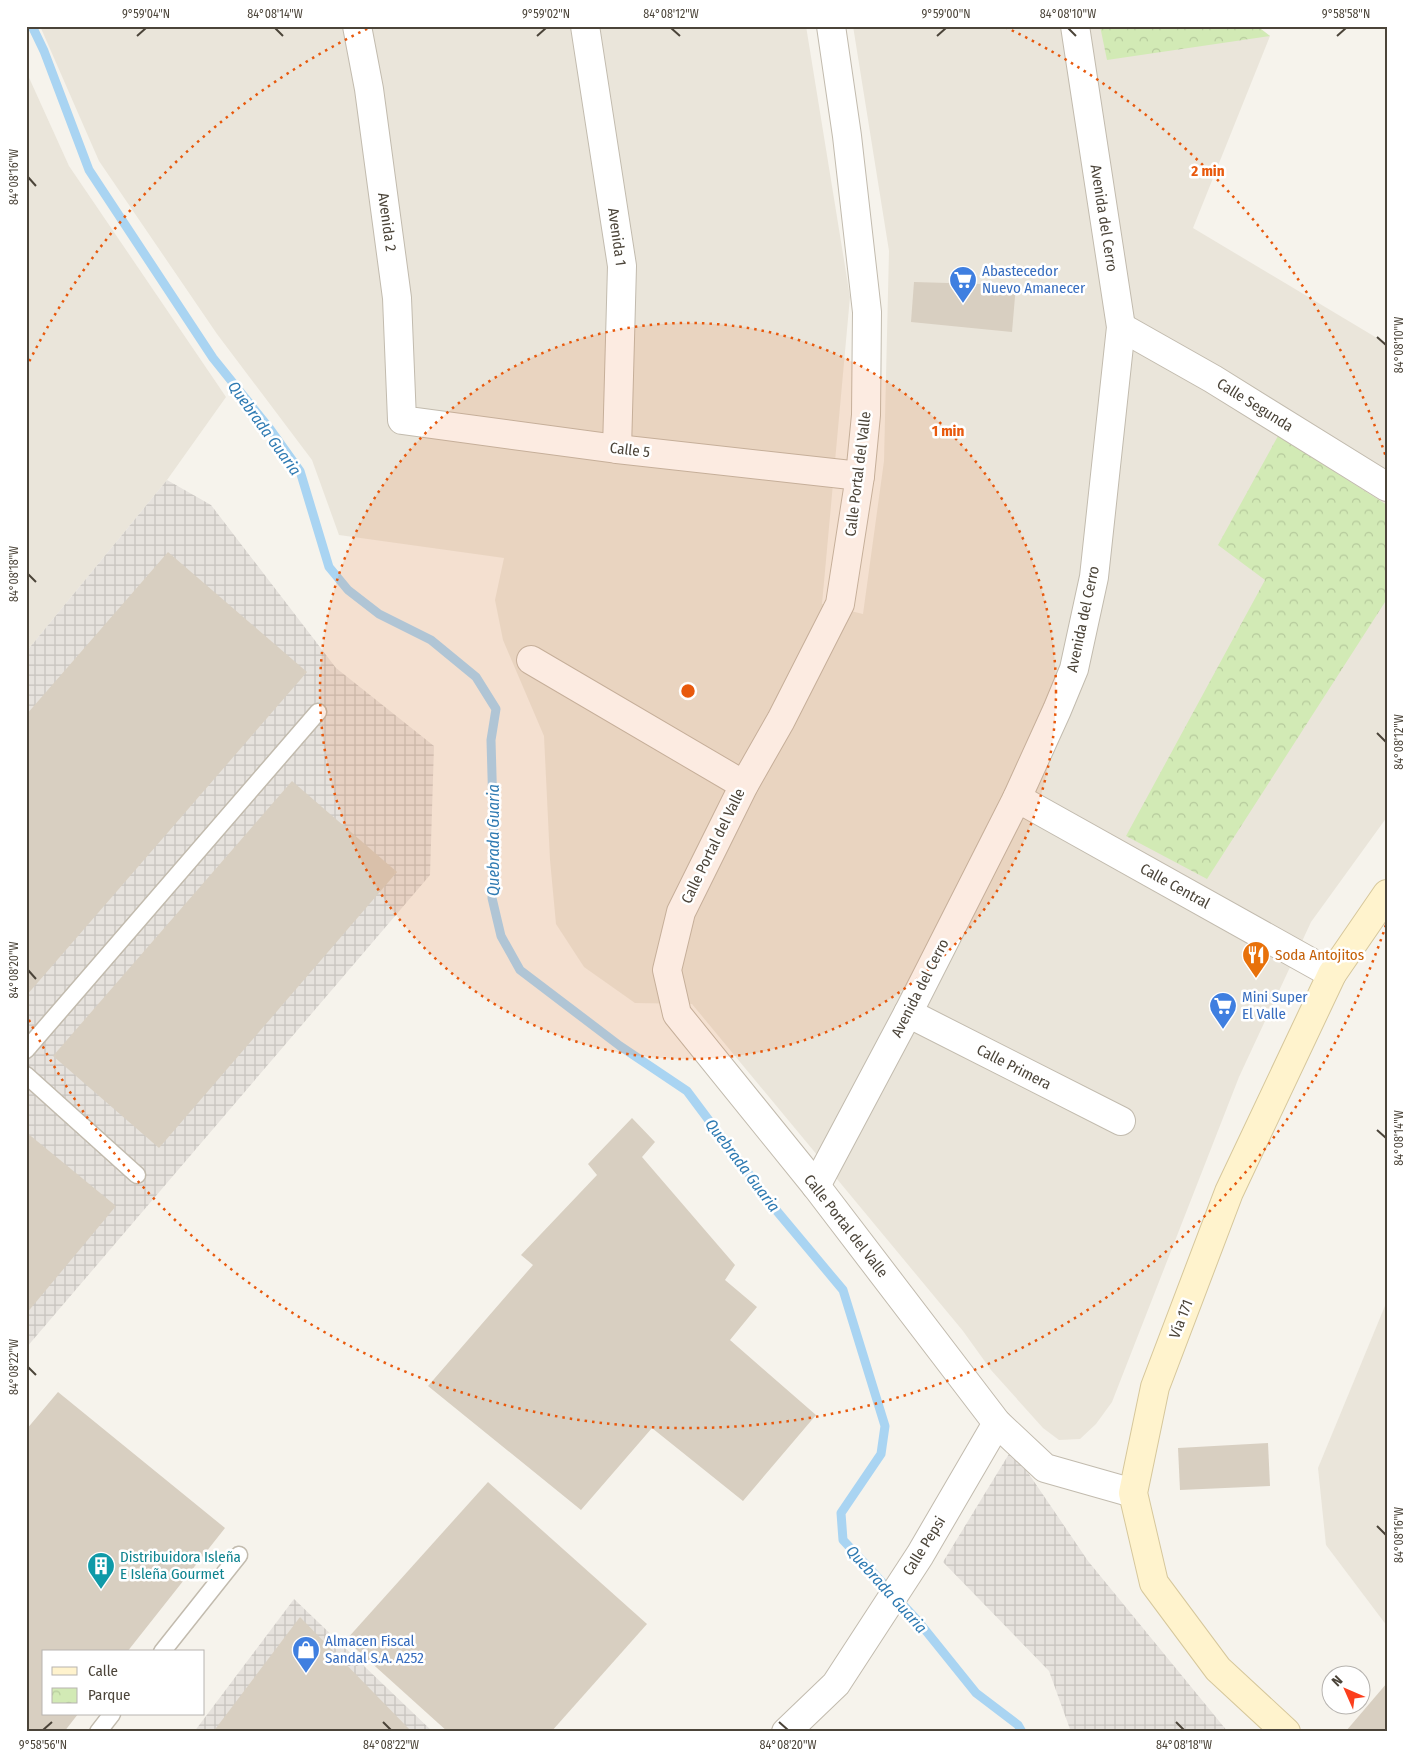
<svg xmlns="http://www.w3.org/2000/svg" width="1413" height="1758" font-family="'Fira Sans Condensed',sans-serif">
	<defs>
		<pattern id="industrial-grid" width="8" height="8" patternUnits="userSpaceOnUse" patternTransform="scale(1.25)"><rect width="8" height="8" fill="#e6e2dd"/><path d="M0 4h8M4 0v8" fill="none" stroke="#c7c3be"/></pattern>
		<pattern id="park-crowns" width="20" height="18" patternUnits="userSpaceOnUse" patternTransform="scale(1.25)"><rect width="20" height="18" fill="#d2eab5"/><path d="M2 6a3 3 0 1 1 6 0M12 15a3 3 0 1 1 6 0" fill="none" stroke="#b6ca9c"/></pattern>
	</defs>
	<rect width="100%" height="100%" fill="#f6f3ec"/>
	<g fill="#eae5da">
		<path d="M 40,26 L 806,26 L 850,297 L 822,604 L 863,614 L 884,461 L 889,251 L 853,26 L 1257,26 L 1270,36 L 1193,228 L 1387,344 L 1387,817 L 1311,922 L 1239,1077 L 1112,1402 L 1096,1424 L 1080,1439 L 1059,1440 L 1043,1428 L 991,1370 L 963,1331 L 692,1004 L 635,1003 L 584,967 L 556,924 L 550,860 L 544,736 L 503,640 L 495,600 L 504,558 L 339,535 L 312,460 L 217,334 L 99,161 Z"/>
		<path d="M 26,71 L 69,166 L 226,397 L 167,480 L 26,652 Z"/>
		<path d="M 1387,1301 L 1387,1626 L 1326,1545 L 1318,1468 Z"/>
	</g>
	<g fill="url(#industrial-grid)">
		<path d="M 167,480 L 211,505 L 336,668 L 434,746 L 430,875 L 26,1348 L 26,652 Z"/>
		<path d="M 1012,1449 L 1088,1561 L 1228,1732 L 1071,1732 L 1049,1671 L 943,1562 Z"/>
		<path d="M 294,1599 L 433,1732 L 194,1732 Z"/>
	</g>
	<g fill="url(#park-crowns)">
		<path d="M 1100,26 L 1257,26 L 1270,36 L 1107,60 Z"/>
		<path d="M 1278,436 L 1387,505 L 1387,599 L 1207,879 L 1126,836 L 1265,580 L 1218,545 Z"/>
	</g>
	<g fill="none" stroke-linecap="round" stroke-linejoin="round">
		<path stroke="#a9d4f2" stroke-width="9" d="M 32,26 L 44,51 L 89,170 L 213,358 L 270,429 L 300,471 L 329,567 L 348,590 L 379,614 L 431,640 L 476,677 L 496,709 L 491,740 L 494,846 L 492,898 L 501,936 L 520,970 L 620,1046 L 687,1091 L 776,1210 L 843,1290 L 885,1426 L 881,1454 L 841,1513 L 843,1540 L 918,1621 L 976,1693 L 1018,1725 L 1022,1732"/>
	</g>
	<g fill="#d8cfc1">
		<path d="M 914,282 L 1016,285 L 1012,332 L 911,322 Z"/>
		<path d="M 168,552 L 307,672 L 26,996 L 26,715 Z"/>
		<path d="M 292,781 L 397,872 L 159,1148 L 53,1056 Z"/>
		<path d="M 632,1118 L 655,1142 L 642,1157 L 735,1265 L 725,1280 L 757,1307 L 730,1340 L 816,1415 L 743,1501 L 652,1428 L 581,1510 L 428,1386 L 533,1265 L 521,1255 L 597,1175 L 588,1164 Z"/>
		<path d="M 26,1132 L 116,1206 L 26,1314 Z"/>
		<path d="M 58,1392 L 225,1528 L 127,1652 L 44,1652 L 44,1714 L 78,1714 L 64,1732 L 26,1732 L 26,1430 Z"/>
		<path d="M 1268,1443 L 1270,1486 L 1180,1490 L 1178,1448 Z"/>
		<path d="M 488,1482 L 647,1624 L 551,1732 L 448,1732 L 346,1640 Z"/>
		<path d="M 300,1617 L 412,1732 L 213,1732 Z"/>
		<path d="M 1387,1683 L 1387,1732 L 1347,1732 L 1346,1731 Z"/>
	</g>
	<g fill="none" stroke-linecap="round" stroke-linejoin="round">
		<defs>
			<g id="service">
				<path d="M 26,1050 L 318,712"/>
				<path d="M 26,1075 L 137,1175"/>
				<path d="M 162,1652 L 239,1555"/>
				<path d="M 98,1732 L 112,1714"/>
			</g>
			<g id="minor">
				<path d="M 357,26 L 369,89 L 397,298 L 402,420 L 617,449 L 860,476"/>
				<path d="M 585,26 L 622,266 L 617,449"/>
				<path d="M 831,26 L 847,136 L 867,312 L 866,415 L 860,476 L 840,604 L 781,720 L 744,785 L 681,912 L 667,970 L 677,1014 L 816,1186 L 997,1423 L 1045,1468 L 1133,1493"/>
				<path d="M 1121,327 L 1213,379 L 1387,487"/>
				<path d="M 531,660 L 744,785"/>
				<path d="M 1017,798 L 1332,974"/>
				<path d="M 908,1013 L 1121,1121"/>
				<path d="M 816,1186 L 908,1013 L 1017,798 L 1057,710 L 1074,669 L 1094,577 L 1121,327 L 1075,26"/>
				<path d="M 786,1732 L 836,1684 L 920,1555 L 997,1423"/>
			</g>
			<path id="secondary" d="M 1286,1732 L 1218,1669 L 1154,1583 L 1133,1493 L 1155,1387 L 1229,1192 L 1332,974 L 1387,894"/>
		</defs>
		<use href="#service" stroke="#c2bbae" stroke-width="19"/>
		<use href="#minor" stroke="#c2bbae" stroke-width="30"/>
		<use href="#secondary" stroke="#d6c79b" stroke-width="30"/>
		<use href="#service" stroke="#fff" stroke-width="16"/>
		<use href="#minor" stroke="#fff" stroke-width="28"/>
		<use href="#secondary" stroke="#fff3cd" stroke-width="28"/>
	</g>
	<path fill="none" stroke="#4b4439" stroke-width="2" d="M 275,28 L 283,36M 671,28 L 680,36M 1068,28 L 1076,36M 137,36 L 146,28M 537,36 L 546,28M 937,36 L 946,28M 1337,36 L 1346,28M 28,177 L 36,186M 1377,337 L 1386,345M 28,574 L 36,582M 1377,733 L 1386,742M 28,970 L 36,979M 1377,1130 L 1386,1138M 28,1367 L 36,1375M 1377,1526 L 1386,1535M 383,1722 L 391,1730M 779,1722 L 788,1730M 1176,1722 L 1184,1730M 43,1730 L 52,1722"/>
	<circle cx="688" cy="691" r="368" fill="#e8590c" fill-opacity=".12"/>
	<g fill="none" stroke="#e8590c" stroke-width="2.5" stroke-dasharray="2.5 5">
		<circle cx="688" cy="691" r="368"/>
		<path d="M1386 925A736 736 0 0 1 26 1014M26 368A736 736 0 0 1 371 27M1005 27A736 736 0 0 1 1386 457"/>
	</g>
	<defs>
		<symbol id="supermarket-pin" viewBox="-11 -11 22 30"><path d="M0 17L-7.5 6A9.5 9.5 0 1 1 7.5 6Z" fill="#3f7fe0" stroke="#fff"/><path d="M-6-5.5h2.5l.6 2H6L4.5 2H-2.5L-4.4-4H-6ZM-1.5 3.2a1.3 1.3 0 1 0 .1 0ZM3 3.2a1.3 1.3 0 1 0 .1 0Z" fill="#fff"/></symbol>
		<symbol id="restaurant-pin" viewBox="-11 -11 22 30"><path d="M0 17L-7.5 6A9.5 9.5 0 1 1 7.5 6Z" fill="#e8710a" stroke="#fff"/><path d="M-5-6h1v4h1v-4h1v4h1v-4h1v5L-1.5 .5V6h-2V.5L-5-1ZM5-6V6H3V1.5H1.5Q1.5-4 5-6Z" fill="#fff"/></symbol>
		<symbol id="building-pin" viewBox="-11 -11 22 30"><path d="M0 17L-7.5 6A9.5 9.5 0 1 1 7.5 6Z" fill="#0f9aa8" stroke="#fff"/><path d="M-4-6H4V6H1V3H-1V6H-4ZM-2.5-4.3h1.7v1.8h-1.7ZM.8-4.3h1.7v1.8H.8ZM-2.5-1h1.7V.8h-1.7ZM.8-1h1.7V.8H.8Z" fill="#fff"/></symbol>
		<symbol id="shop-pin" viewBox="-11 -11 22 30"><path d="M0 17L-7.5 6A9.5 9.5 0 1 1 7.5 6Z" fill="#3f7fe0" stroke="#fff"/><path d="M-5-2.5h2.3a2.7 3.5 0 0 1 5.4 0H5L5.5 6h-11ZM-1.5-2.5h3a1.5 2.3 0 0 0-3 0Z" fill="#fff"/></symbol>
	</defs>
	<g fill-rule="evenodd">
		<use href="#supermarket-pin" x="947" y="264" width="32" height="43"/>
		<use href="#restaurant-pin" x="1240" y="939" width="32" height="43"/>
		<use href="#supermarket-pin" x="1207" y="990" width="32" height="43"/>
		<use href="#building-pin" x="85" y="1550" width="32" height="43"/>
		<use href="#shop-pin" x="290" y="1634" width="32" height="43"/>
	</g>
	<g text-anchor="middle" stroke-width="5" stroke-linejoin="round" paint-order="stroke">
		<g font-size="15" fill="#4b4439" stroke="#fff">
			<text transform="translate(1104 218) rotate(81)" y="5">Avenida del Cerro</text>
			<text transform="translate(387 222) rotate(82)" y="5">Avenida 2</text>
			<text transform="translate(617 237) rotate(82)" y="5">Avenida 1</text>
			<text transform="translate(1255 405) rotate(32)" y="5">Calle Segunda</text>
			<text transform="translate(630 450) rotate(7)" y="5">Calle 5</text>
			<text transform="translate(858 474) rotate(-83)" y="5">Calle Portal del Valle</text>
			<text transform="translate(1083 619) rotate(-78)" y="5">Avenida del Cerro</text>
			<text transform="translate(713 846) rotate(-64)" y="5">Calle Portal del Valle</text>
			<text transform="translate(1175 886) rotate(29)" y="5">Calle Central</text>
			<text transform="translate(920 988) rotate(-63)" y="5">Avenida del Cerro</text>
			<text transform="translate(1014 1067) rotate(27)" y="5">Calle Primera</text>
			<text transform="translate(846 1226) rotate(52)" y="5">Calle Portal del Valle</text>
			<text transform="translate(1181 1319) rotate(-69)" y="5">Vía 171</text>
			<text transform="translate(924 1546) rotate(-58)" y="5">Calle Pepsi</text>
		</g>
		<g font-size="15" fill="#366cbe" stroke="#fff" text-anchor="start">
			<text x="982" y="276">Abastecedor<tspan x="982" dy="17">Nuevo Amanecer</tspan></text>
			<text x="1242" y="1002">Mini Super<tspan x="1242" dy="17">El Valle</tspan></text>
			<text x="325" y="1646">Almacen Fiscal<tspan x="325" dy="17">Sandal S.A. A252</tspan></text>
		</g>
		<g font-size="15" fill="#c56008" stroke="#fff" text-anchor="start">
			<text x="1275" y="960">Soda Antojitos</text>
		</g>
		<g font-size="15" fill="#0d838f" stroke="#fff" text-anchor="start">
			<text x="120" y="1562">Distribuidora Isleña<tspan x="120" dy="17">E Isleña Gourmet</tspan></text>
		</g>
		<g font-size="16" font-style="italic" fill="#2e7ab2" stroke="#fff">
			<text transform="translate(265 428) rotate(54)" y="6">Quebrada Guaria</text>
			<text transform="translate(493 840) rotate(-90)" y="6">Quebrada Guaria</text>
			<text transform="translate(743 1165) rotate(53)" y="6">Quebrada Guaria</text>
			<text transform="translate(887 1589) rotate(48)" y="6">Quebrada Guaria</text>
		</g>
	</g>
	<circle cx="688" cy="691" r="8" fill="#e8590c" stroke="#fff" stroke-width="2.5"/>
	<g font-size="15" text-anchor="middle" font-weight="bold" fill="#e8590c" stroke="#fff" stroke-width="5" stroke-linejoin="round" paint-order="stroke">
		<text x="1208" y="176">2 min</text>
		<text x="948" y="436">1 min</text>
	</g>
	<rect width="1413" height="1758" fill="none" stroke="#ffffff" stroke-width="55"/>
	<rect x="42" y="1650" width="162" height="65" fill="#ffffff" stroke="#b7b4b0"/>
	<rect x="52" y="1667" width="25" height="8" fill="#fff3cd" stroke="#b7b4b0"/>
	<text x="88" y="1676" font-size="15" fill="#4b4439">Calle</text>
	<rect x="52" y="1688" width="25" height="15" fill="url(#park-crowns)" stroke="#b7b4b0"/>
	<text x="88" y="1700" font-size="15" fill="#4b4439">Parque</text>
	<g transform="translate(1346 1690) rotate(315)"><circle r="24" fill="#ffffff" stroke="#b7b4b0"/>
	<path d="M0-4L9 19L0 12L-9 19Z" fill="#fc3f1d"/>
	<text y="-8" font-size="14" font-weight="bold" text-anchor="middle" fill="#4b4439">N</text>
	</g>
	<rect x="28" y="28" width="1358" height="1702" fill="none" stroke="#4b4439" stroke-width="2"/>
	<g font-size="12" text-anchor="middle" fill="#4b4439">
		<text x="146" y="18">9°59'04"N</text>
		<text x="275" y="18">84°08'14"W</text>
		<text x="546" y="18">9°59'02"N</text>
		<text x="671" y="18">84°08'12"W</text>
		<text x="946" y="18">9°59'00"N</text>
		<text x="1068" y="18">84°08'10"W</text>
		<text x="1346" y="18">9°58'58"N</text>
		<text transform="translate(14 177) rotate(-90)" y="4">84°08'16"W</text>
		<text transform="translate(1399 345) rotate(-90)" y="4">84°08'10"W</text>
		<text transform="translate(14 574) rotate(-90)" y="4">84°08'18"W</text>
		<text transform="translate(1399 742) rotate(-90)" y="4">84°08'12"W</text>
		<text transform="translate(14 970) rotate(-90)" y="4">84°08'20"W</text>
		<text transform="translate(1399 1138) rotate(-90)" y="4">84°08'14"W</text>
		<text transform="translate(14 1367) rotate(-90)" y="4">84°08'22"W</text>
		<text transform="translate(1399 1535) rotate(-90)" y="4">84°08'16"W</text>
		<text x="43" y="1749">9°58'56"N</text>
		<text x="391" y="1749">84°08'22"W</text>
		<text x="788" y="1749">84°08'20"W</text>
		<text x="1184" y="1749">84°08'18"W</text>
	</g>
</svg>
